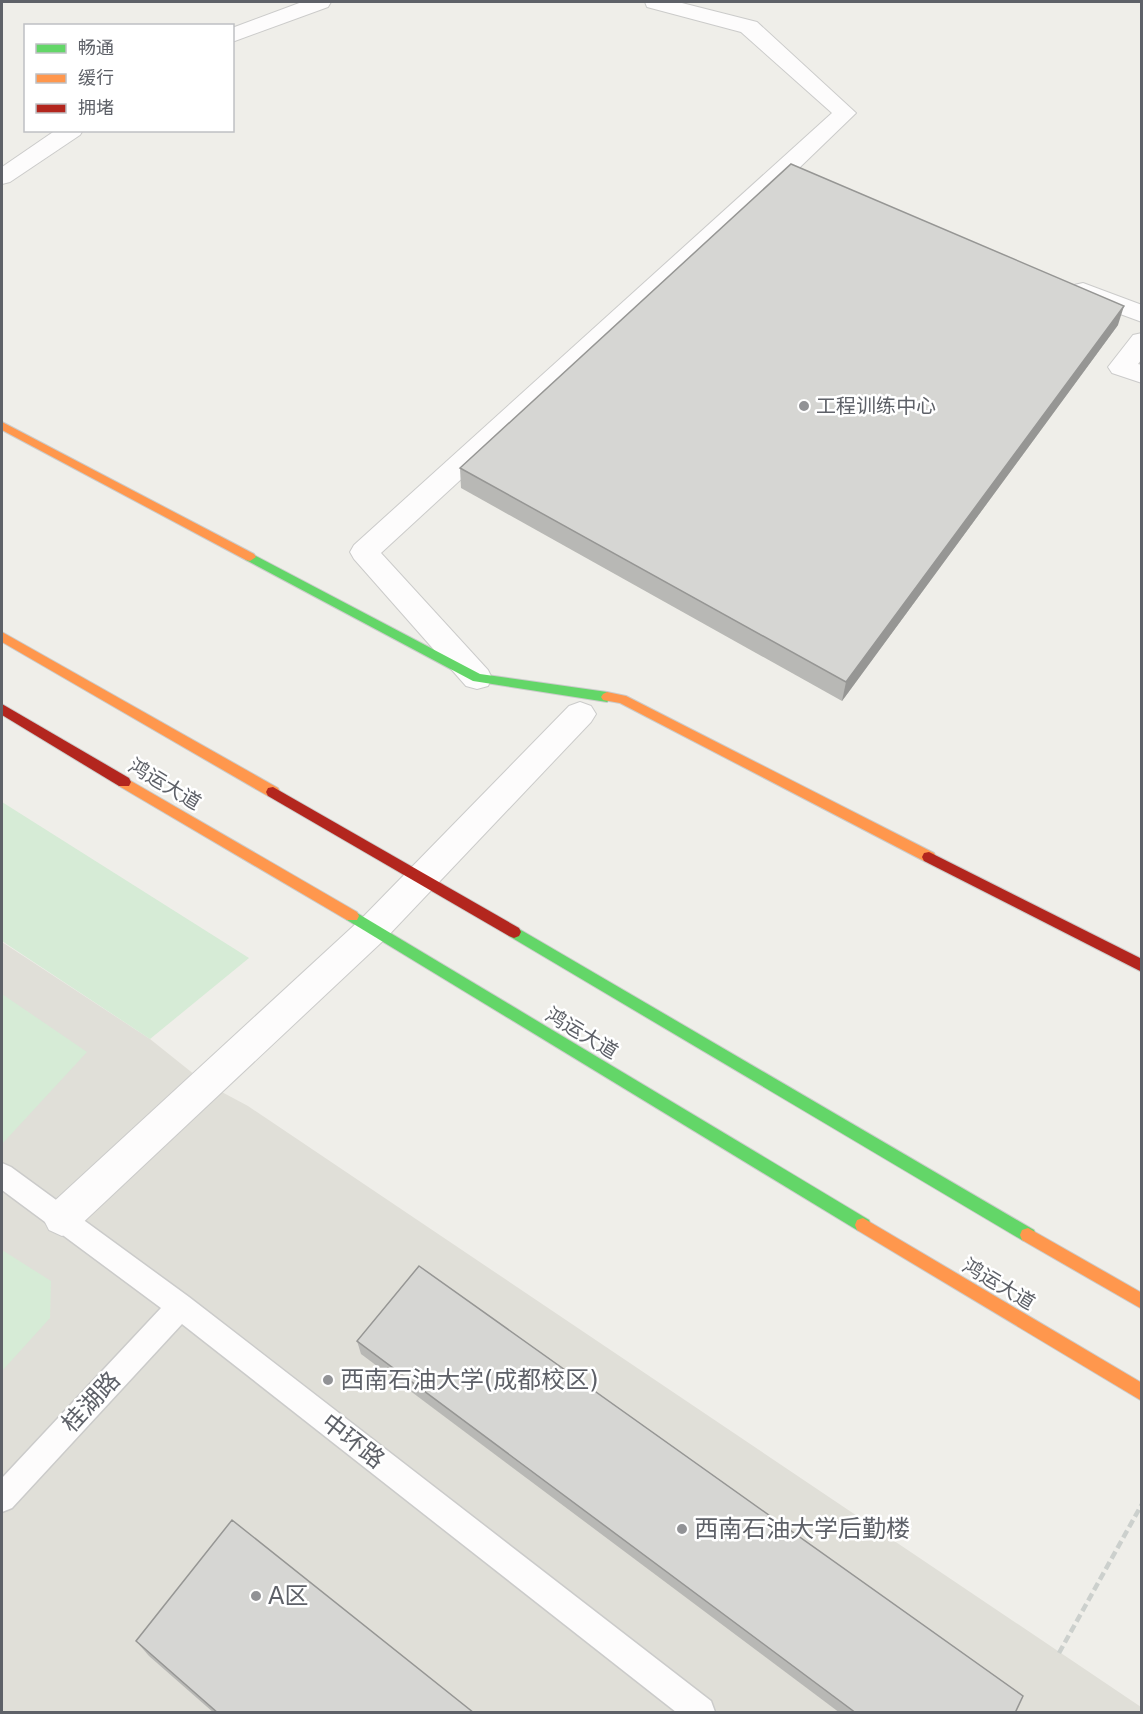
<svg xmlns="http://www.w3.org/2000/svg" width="1143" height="1714" font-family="'DejaVu Sans','Noto Sans SC',sans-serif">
	<rect width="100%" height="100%" fill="#efeee9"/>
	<path fill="#e0dfd8" d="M 2,942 L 150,1039 L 205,1083 L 248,1106 L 1141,1707 L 1141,1712 L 2,1712 Z"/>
	<g fill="#d6ebd6">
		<path d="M 2,802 L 249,958 L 150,1039 L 2,941 Z"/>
		<path d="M 2,994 L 87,1052 L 2,1144 Z"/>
		<path d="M 2,1250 L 51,1281 L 50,1318 L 2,1371 Z"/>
	</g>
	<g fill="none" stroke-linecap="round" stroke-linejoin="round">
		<defs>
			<path id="lane" d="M 2,1163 L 11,1167 L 189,1297 L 711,1701 L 715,1712 L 676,1712 L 182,1324 L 12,1508 L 2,1512 L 2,1478 L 161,1308 L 2,1190 Z"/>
			<g id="street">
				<path d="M 302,2 L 331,2 L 328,7 L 232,42 L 232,28 Z"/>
				<path d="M 645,2 L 678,2 L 757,22 L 856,113 L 797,170 L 808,175 L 812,180 L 808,185 L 800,187 L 784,182 L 381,553 L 488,670 L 492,678 L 488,686 L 477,689 L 466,686 L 354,559 L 350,552 L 354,545 L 832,113 L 741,32 L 647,7 Z"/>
				<path d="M 56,130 L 83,130 L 80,135 L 10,182 L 2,184 L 2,167 Z"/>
				<path d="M 1083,283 L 1142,305 L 1142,322 L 1074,297 L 1070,291 L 1074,285 Z"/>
				<path d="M 1142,333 L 1142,359 L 1138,364 L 1142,365 L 1142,383 L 1112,373 L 1108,367 L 1133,335 Z"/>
				<path d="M 580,702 L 591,706 L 596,714 L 591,722 L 385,939 L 75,1230 L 62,1236 L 49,1230 L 43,1218 L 49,1206 L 361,919 L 569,706 Z"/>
			</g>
			<g id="fast">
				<path d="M 250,553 L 480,674 L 607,692 L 613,697 L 607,702 L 473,681 L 246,560 L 244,557 Z"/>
				<path d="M 352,910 L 869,1220 L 871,1225 L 869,1230 L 863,1232 L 857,1230 L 347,920 L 345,916 L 347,912 Z"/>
				<path d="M 514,926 L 1034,1230 L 1036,1235 L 1034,1240 L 1028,1242 L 1022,1240 L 509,936 L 507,932 L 509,928 Z"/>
			</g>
			<g id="slow">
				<path d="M 2,422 L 254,554 L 256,557 L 250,561 L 246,560 L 2,430 Z"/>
				<path d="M 2,632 L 278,788 L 280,792 L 278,796 L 268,796 L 2,642 Z"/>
				<path d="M 607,692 L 626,696 L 934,853 L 936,857 L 934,861 L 924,861 L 620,703 L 603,700 L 601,697 L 603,694 Z"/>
				<path d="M 124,777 L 357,912 L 359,916 L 357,920 L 347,920 L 119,786 L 117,782 L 119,778 Z"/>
				<path d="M 863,1218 L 1142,1383 L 1142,1401 L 857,1230 L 855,1225 L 857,1220 Z"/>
				<path d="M 1028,1228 L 1142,1293 L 1142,1309 L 1022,1240 L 1020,1235 L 1022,1230 Z"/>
			</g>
			<g id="jam">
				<path d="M 2,704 L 129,778 L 131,782 L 129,786 L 119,786 L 2,715 Z"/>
				<path d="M 273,787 L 519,928 L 521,932 L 519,936 L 514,938 L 509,936 L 268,796 L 266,792 L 268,788 Z"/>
				<path d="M 929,852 L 1142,959 L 1142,972 L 924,861 L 922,857 L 924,853 Z"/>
			</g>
		</defs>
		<use href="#lane" stroke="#cbcbca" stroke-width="3"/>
		<use href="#street" stroke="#cbcbca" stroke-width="2"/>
		<use href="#fast" stroke="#cbcccb" stroke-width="2"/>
		<use href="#slow" stroke="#cbcccb" stroke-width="2"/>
		<use href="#jam" stroke="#cbcccb" stroke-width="2"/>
		<path stroke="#ccd0cd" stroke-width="4.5" stroke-dasharray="8 4" stroke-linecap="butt" d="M 1059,1653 L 1142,1504"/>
		<use href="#lane" fill="#fdfcfc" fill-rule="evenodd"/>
		<use href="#street" fill="#fdfcfc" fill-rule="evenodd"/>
		<use href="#fast" fill="#63d668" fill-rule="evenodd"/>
		<use href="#slow" fill="#ff974d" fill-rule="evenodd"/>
		<use href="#jam" fill="#b3261e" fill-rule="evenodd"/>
	</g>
	<g fill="#b8b8b5">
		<path d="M 1118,325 L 842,701 L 461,488 L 460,468 Z"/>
		<path d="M 357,1341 L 1015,1713 L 840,1713 L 361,1354 Z"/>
		<path d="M 136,1641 L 474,1713 L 214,1713 L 149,1656 Z"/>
	</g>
	<path fill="#969694" d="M 1124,306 L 1118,325 L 842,701 L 846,682 Z"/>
	<g fill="#d6d6d3" stroke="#969694" stroke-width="1.5">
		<path d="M 791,164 L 1124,306 L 846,682 L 460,468 Z"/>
		<path d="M 419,1266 L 1023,1696 L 1015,1713 L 856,1713 L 357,1341 Z"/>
		<path d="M 232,1520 L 474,1713 L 218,1713 L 136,1641 Z"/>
	</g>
	<g fill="#919295" stroke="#fff" stroke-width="2">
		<circle cx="804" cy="406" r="6"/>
		<circle cx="328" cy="1380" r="6"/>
		<circle cx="682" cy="1529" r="6"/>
		<circle cx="256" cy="1596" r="6"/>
	</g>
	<g text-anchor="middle" stroke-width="5" stroke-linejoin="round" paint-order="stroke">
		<g font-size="20" fill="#5e6168" stroke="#fff" text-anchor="start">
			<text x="816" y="413">工程训练中心</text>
		</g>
		<g font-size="20" fill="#5e6168" stroke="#fff">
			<text transform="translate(165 784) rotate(31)" y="7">鸿运大道</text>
			<text transform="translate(582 1033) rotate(31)" y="7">鸿运大道</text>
			<text transform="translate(999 1284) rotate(31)" y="7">鸿运大道</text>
		</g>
		<g font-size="24" fill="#5e6168" stroke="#fff" text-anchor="start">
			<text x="340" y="1388">西南石油大学(成都校区)</text>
			<text x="694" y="1537">西南石油大学后勤楼</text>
			<text x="268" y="1604">A区</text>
		</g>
		<g font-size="24" fill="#5e6168" stroke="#fff">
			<text transform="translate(91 1402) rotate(-47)" y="8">桂湖路</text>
			<text transform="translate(353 1441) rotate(38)" y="8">中环路</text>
		</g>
	</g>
	<rect width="1143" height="1714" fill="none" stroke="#5e6168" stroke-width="6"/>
	<rect x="24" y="24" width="210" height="108" fill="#ffffff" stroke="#bfc0c3" stroke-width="1.5"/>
	<rect x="36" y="44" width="30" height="9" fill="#63d668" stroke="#bfc0c3" stroke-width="1.5"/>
	<text x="78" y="54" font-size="18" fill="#5e6168">畅通</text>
	<rect x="36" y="74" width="30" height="9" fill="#ff974d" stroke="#bfc0c3" stroke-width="1.5"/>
	<text x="78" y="84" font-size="18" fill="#5e6168">缓行</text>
	<rect x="36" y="104" width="30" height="9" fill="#b3261e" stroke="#bfc0c3" stroke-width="1.5"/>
	<text x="78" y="114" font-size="18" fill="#5e6168">拥堵</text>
</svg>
